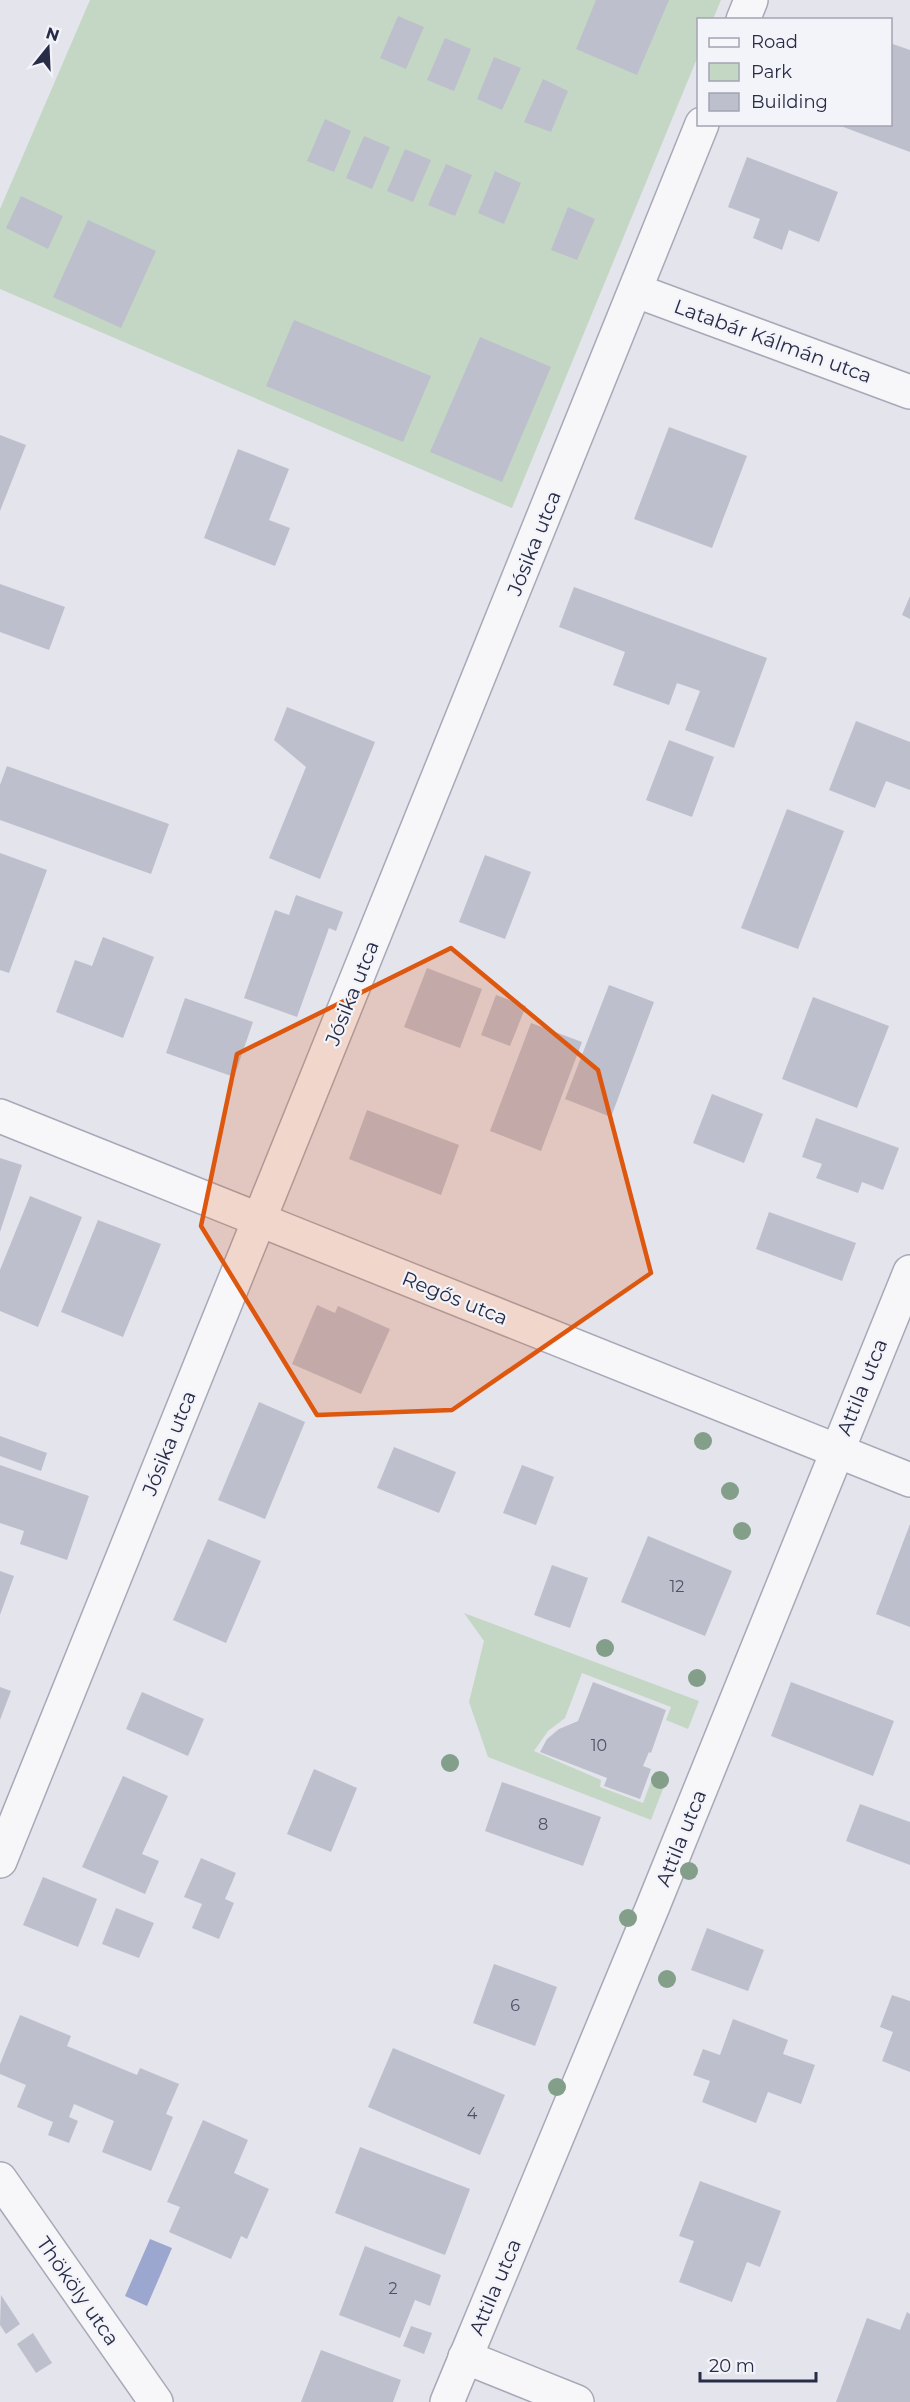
<svg xmlns="http://www.w3.org/2000/svg" width="910" height="2402" font-family="Montserrat,sans-serif">
	<rect width="100%" height="100%" fill="#e3e4ec"/>
	<g fill="#c4d7c4">
		<path d="M 90,0 L 721,0 L 713,19 L 698,20 L 698,56 L 512,508 L 0,289 L 0,209 Z"/>
		<path d="M 464,1613 L 699,1701 L 688,1729 L 666,1720 L 671,1707 L 582,1673 L 565,1718 L 548,1731 L 534,1751 L 601,1780 L 600,1787 L 643,1803 L 655,1771 L 668,1776 L 651,1820 L 488,1757 L 469,1702 L 484,1641 Z"/>
	</g>
	<path fill="#9ca7cf" d="M 150,2239 L 172,2248 L 147,2306 L 125,2296 Z"/>
	<g fill="#bdbfcd">
		<path d="M 596,0 L 669,0 L 637,75 L 576,49 Z"/>
		<path d="M 398,16 L 424,27 L 406,69 L 380,58 Z"/>
		<path d="M 445,38 L 471,49 L 454,91 L 427,80 Z"/>
		<path d="M 890,43 L 910,50 L 910,152 L 838,125 L 890,124 Z"/>
		<path d="M 494,57 L 521,68 L 502,110 L 477,99 Z"/>
		<path d="M 543,79 L 568,91 L 551,132 L 524,122 Z"/>
		<path d="M 325,119 L 351,131 L 334,172 L 307,161 Z"/>
		<path d="M 364,136 L 390,147 L 372,189 L 346,178 Z"/>
		<path d="M 405,149 L 431,160 L 413,202 L 387,191 Z"/>
		<path d="M 747,157 L 838,192 L 819,242 L 789,230 L 782,250 L 753,238 L 760,219 L 728,207 Z"/>
		<path d="M 446,164 L 472,175 L 455,216 L 428,205 Z"/>
		<path d="M 495,171 L 521,183 L 504,224 L 478,213 Z"/>
		<path d="M 21,196 L 63,216 L 48,249 L 6,228 Z"/>
		<path d="M 568,207 L 595,219 L 577,260 L 551,250 Z"/>
		<path d="M 88,220 L 156,251 L 121,328 L 53,297 Z"/>
		<path d="M 294,320 L 431,376 L 403,442 L 266,386 Z"/>
		<path d="M 480,337 L 551,367 L 502,482 L 430,452 Z"/>
		<path d="M 669,427 L 747,456 L 712,548 L 634,519 Z"/>
		<path d="M 0,435 L 26,445 L 0,511 Z"/>
		<path d="M 238,449 L 289,469 L 269,520 L 290,528 L 275,566 L 204,538 Z"/>
		<path d="M 0,584 L 65,607 L 49,650 L 0,632 Z"/>
		<path d="M 574,587 L 767,658 L 734,748 L 685,730 L 700,691 L 677,683 L 669,705 L 613,685 L 625,652 L 559,627 Z"/>
		<path d="M 910,596 L 910,619 L 902,615 Z"/>
		<path d="M 287,707 L 375,742 L 320,879 L 269,858 L 306,767 L 274,740 Z"/>
		<path d="M 856,721 L 910,742 L 910,790 L 886,781 L 875,808 L 829,790 Z"/>
		<path d="M 669,740 L 714,757 L 692,817 L 646,800 Z"/>
		<path d="M 7,766 L 169,824 L 151,874 L 0,820 L 0,785 Z"/>
		<path d="M 787,809 L 844,831 L 798,949 L 741,928 Z"/>
		<path d="M 0,853 L 47,870 L 9,973 L 0,970 Z"/>
		<path d="M 485,855 L 531,872 L 505,939 L 459,922 Z"/>
		<path d="M 296,895 L 343,912 L 336,931 L 329,928 L 297,1017 L 244,998 L 275,910 L 289,915 Z"/>
		<path d="M 103,937 L 154,957 L 123,1038 L 56,1012 L 75,960 L 92,966 Z"/>
		<path d="M 427,968 L 482,989 L 460,1048 L 404,1027 Z"/>
		<path d="M 609,985 L 654,1002 L 611,1117 L 565,1099 Z"/>
		<path d="M 496,995 L 526,1006 L 510,1046 L 481,1035 Z"/>
		<path d="M 813,997 L 889,1026 L 857,1108 L 782,1079 Z"/>
		<path d="M 185,998 L 253,1022 L 234,1077 L 166,1053 Z"/>
		<path d="M 531,1023 L 582,1042 L 541,1151 L 490,1131 Z"/>
		<path d="M 712,1094 L 763,1114 L 744,1163 L 693,1143 Z"/>
		<path d="M 367,1110 L 459,1145 L 441,1195 L 349,1159 Z"/>
		<path d="M 816,1118 L 899,1148 L 883,1190 L 862,1182 L 858,1193 L 816,1178 L 822,1164 L 802,1157 Z"/>
		<path d="M 0,1158 L 22,1165 L 0,1232 Z"/>
		<path d="M 30,1196 L 82,1217 L 38,1327 L 0,1311 L 0,1270 Z"/>
		<path d="M 769,1212 L 856,1243 L 842,1281 L 756,1249 Z"/>
		<path d="M 98,1220 L 161,1244 L 123,1337 L 61,1312 Z"/>
		<path d="M 317,1305 L 335,1313 L 338,1306 L 390,1329 L 361,1394 L 292,1364 Z"/>
		<path d="M 259,1402 L 305,1422 L 265,1519 L 218,1500 Z"/>
		<path d="M 0,1436 L 47,1453 L 41,1471 L 0,1456 Z"/>
		<path d="M 394,1447 L 456,1472 L 439,1513 L 377,1488 Z"/>
		<path d="M 0,1465 L 89,1496 L 67,1560 L 20,1544 L 24,1531 L 0,1523 Z"/>
		<path d="M 522,1465 L 554,1477 L 536,1525 L 503,1513 Z"/>
		<path d="M 910,1524 L 910,1627 L 876,1614 Z"/>
		<path d="M 648,1536 L 732,1571 L 705,1636 L 621,1602 Z"/>
		<path d="M 208,1539 L 261,1561 L 226,1643 L 173,1620 Z"/>
		<path d="M 552,1565 L 588,1578 L 570,1628 L 534,1615 Z"/>
		<path d="M 0,1571 L 14,1576 L 0,1615 Z"/>
		<path d="M 593,1682 L 666,1710 L 651,1753 L 649,1752 L 643,1766 L 651,1769 L 640,1799 L 604,1786 L 607,1778 L 540,1752 L 547,1739 L 559,1729 L 578,1721 Z"/>
		<path d="M 791,1682 L 894,1721 L 873,1776 L 771,1736 Z"/>
		<path d="M 0,1687 L 11,1691 L 0,1720 Z"/>
		<path d="M 142,1692 L 204,1719 L 188,1756 L 126,1729 Z"/>
		<path d="M 314,1769 L 357,1788 L 331,1852 L 287,1834 Z"/>
		<path d="M 123,1776 L 168,1796 L 142,1854 L 159,1861 L 145,1894 L 82,1867 Z"/>
		<path d="M 502,1782 L 601,1817 L 583,1866 L 485,1831 Z"/>
		<path d="M 860,1804 L 910,1822 L 910,1865 L 846,1841 Z"/>
		<path d="M 201,1858 L 236,1873 L 225,1899 L 234,1903 L 219,1939 L 192,1928 L 202,1904 L 184,1897 Z"/>
		<path d="M 43,1877 L 97,1899 L 78,1947 L 23,1925 Z"/>
		<path d="M 116,1908 L 154,1923 L 139,1958 L 102,1944 Z"/>
		<path d="M 707,1928 L 764,1950 L 748,1991 L 691,1970 Z"/>
		<path d="M 494,1964 L 557,1987 L 535,2046 L 473,2023 Z"/>
		<path d="M 892,1995 L 910,2001 L 910,2072 L 882,2061 L 893,2032 L 880,2027 Z"/>
		<path d="M 20,2015 L 71,2036 L 67,2046 L 137,2075 L 140,2068 L 179,2084 L 166,2114 L 173,2117 L 151,2171 L 102,2152 L 114,2121 L 74,2104 L 69,2117 L 78,2121 L 69,2143 L 48,2135 L 53,2122 L 17,2107 L 26,2085 L 0,2074 L 0,2064 Z"/>
		<path d="M 733,2019 L 788,2040 L 783,2054 L 815,2065 L 801,2104 L 768,2092 L 756,2123 L 702,2102 L 710,2081 L 693,2075 L 703,2049 L 720,2055 Z"/>
		<path d="M 393,2048 L 505,2095 L 480,2155 L 368,2107 Z"/>
		<path d="M 203,2120 L 248,2140 L 234,2173 L 269,2189 L 247,2239 L 241,2236 L 231,2259 L 169,2232 L 180,2207 L 167,2202 Z"/>
		<path d="M 360,2147 L 470,2189 L 445,2255 L 335,2213 Z"/>
		<path d="M 700,2181 L 781,2211 L 760,2267 L 747,2262 L 732,2302 L 679,2282 L 694,2241 L 679,2236 Z"/>
		<path d="M 365,2246 L 441,2275 L 430,2306 L 415,2300 L 400,2338 L 339,2315 Z"/>
		<path d="M 1,2295 L 20,2324 L 6,2334 L 0,2325 Z"/>
		<path d="M 907,2312 L 910,2314 L 910,2402 L 836,2402 L 867,2318 L 900,2330 Z"/>
		<path d="M 411,2326 L 432,2333 L 424,2354 L 403,2346 Z"/>
		<path d="M 33,2333 L 52,2363 L 36,2373 L 17,2344 Z"/>
		<path d="M 321,2350 L 401,2380 L 393,2402 L 301,2402 Z"/>
	</g>
	<g fill="none" stroke-linecap="round" stroke-linejoin="round">
		<defs>
			<g id="minor">
				<path d="M 743,20 L 751,0"/>
				<path d="M 637,291 L 910,392"/>
				<path d="M 0,1116 L 910,1480"/>
				<path d="M 0,1861 L 702,124"/>
				<path d="M 0,2179 L 156,2402"/>
				<path d="M 465,2357 L 577,2402"/>
				<path d="M 447,2402 L 653,1906 L 910,1272"/>
			</g>
		</defs>
		<use href="#minor" stroke="#a7a9b7" stroke-width="36"/>
		<use href="#minor" stroke="#f7f7fa" stroke-width="33"/>
	</g>
	<g fill="#839e89">
		<circle cx="703" cy="1441" r="9"/>
		<circle cx="730" cy="1491" r="9"/>
		<circle cx="742" cy="1531" r="9"/>
		<circle cx="605" cy="1648" r="9"/>
		<circle cx="697" cy="1678" r="9"/>
		<circle cx="450" cy="1763" r="9"/>
		<circle cx="660" cy="1780" r="9"/>
		<circle cx="689" cy="1871" r="9"/>
		<circle cx="628" cy="1918" r="9"/>
		<circle cx="667" cy="1979" r="9"/>
		<circle cx="557" cy="2087" r="9"/>
	</g>
	<path fill="#de570f" fill-opacity="0.2" stroke="#de570f" stroke-width="4.5" stroke-linejoin="round" d="M 451,948 L 598,1070 L 651,1273 L 452,1410 L 317,1415 L 201,1226 L 237,1054 Z"/>
	<g text-anchor="middle" stroke-width="4.5" stroke-linejoin="round" paint-order="stroke">
		<g font-size="16" fill="#4e5168">
			<text x="677" y="1592">12</text>
			<text x="599" y="1751">10</text>
			<text x="543" y="1830">8</text>
			<text x="515" y="2011">6</text>
			<text x="472" y="2119">4</text>
			<text x="393" y="2294">2</text>
		</g>
		<g font-size="20" fill="#292c47" stroke="#f3f4f9">
			<text transform="translate(773 341) rotate(20)" y="7">Latabár Kálmán utca</text>
			<text transform="translate(534 543) rotate(-68)" y="7">Jósika utca</text>
			<text transform="translate(352 993) rotate(-68)" y="7">Jósika utca</text>
			<text transform="translate(455 1298) rotate(22)" y="7">Regős utca</text>
			<text transform="translate(862 1387) rotate(-68)" y="7">Attila utca</text>
			<text transform="translate(169 1443) rotate(-68)" y="7">Jósika utca</text>
			<text transform="translate(681 1838) rotate(-68)" y="7">Attila utca</text>
			<text transform="translate(495 2287) rotate(-67)" y="7">Attila utca</text>
			<text transform="translate(78 2291) rotate(55)" y="7">Thököly utca</text>
		</g>
	</g>
	<rect x="697" y="18" width="195" height="108" fill="#f3f4f9" stroke="#a2a4b2" stroke-width="1.5"/>
	<rect x="709" y="38" width="30" height="9" fill="#f7f7fa" stroke="#a2a4b2" stroke-width="1.5"/>
	<text x="751" y="48" font-size="18" fill="#292c47">Road</text>
	<rect x="709" y="63" width="30" height="18" fill="#c4d7c4" stroke="#a2a4b2" stroke-width="1.5"/>
	<text x="751" y="78" font-size="18" fill="#292c47">Park</text>
	<rect x="709" y="93" width="30" height="18" fill="#bdbfcd" stroke="#a2a4b2" stroke-width="1.5"/>
	<text x="751" y="108" font-size="18" fill="#292c47">Building</text>
	<g transform="translate(48 48) rotate(18)" stroke="#f3f4f9" stroke-width="4.5" paint-order="stroke">
	<path d="M0-4.5L10 22L0 15L-10 22Z" fill="#292c47"/>
	<text y="-9" font-size="16" font-weight="bold" text-anchor="middle" fill="#292c47">N</text>
	</g>
	<path d="M700 2372v9h116v-9" fill="none" stroke="#292c47" stroke-width="3"/>
	<text x="709" y="2372" font-size="18" fill="#292c47" stroke="#f3f4f9" stroke-width="4.5" paint-order="stroke">20 m</text>
</svg>
